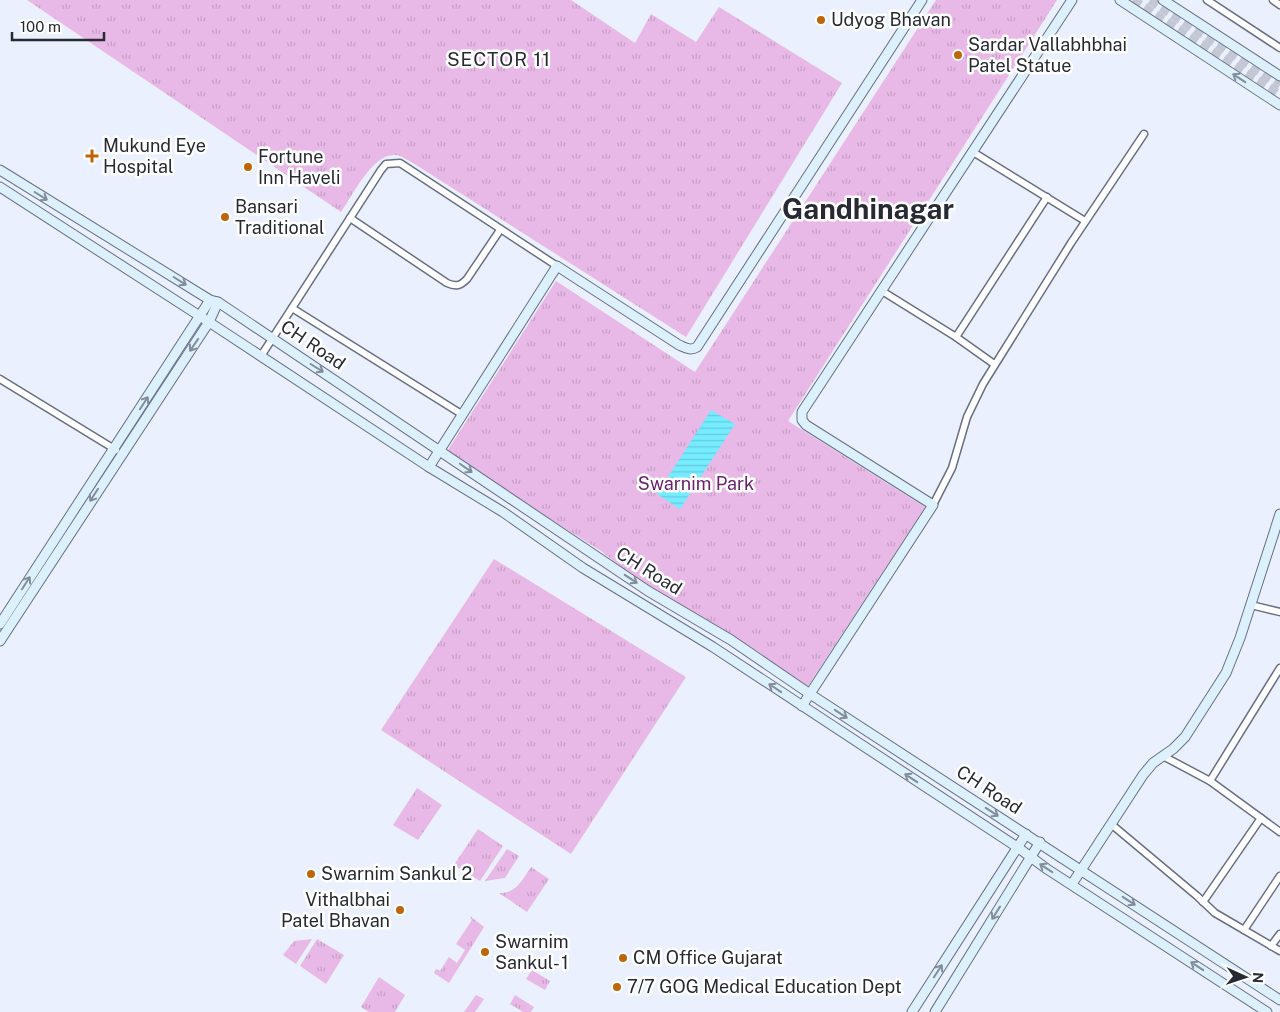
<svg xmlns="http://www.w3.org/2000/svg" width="1280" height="1012" font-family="'Public Sans',sans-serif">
	<defs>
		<pattern id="grass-tufts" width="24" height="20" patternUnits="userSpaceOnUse" patternTransform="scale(1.25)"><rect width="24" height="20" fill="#e8b9e6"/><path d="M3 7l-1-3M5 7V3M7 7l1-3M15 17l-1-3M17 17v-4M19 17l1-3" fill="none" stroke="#c79fc6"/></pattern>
		<pattern id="water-rules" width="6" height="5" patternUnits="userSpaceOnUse" patternTransform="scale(1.25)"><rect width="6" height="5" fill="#75ecff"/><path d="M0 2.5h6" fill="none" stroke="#65cbdb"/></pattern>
	</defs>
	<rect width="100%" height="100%" fill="#eaf0fd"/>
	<g fill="url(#grass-tufts)">
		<path d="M 27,0 L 571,0 L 635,43 L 651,14 L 696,42 L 719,7 L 842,83 L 686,337 L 413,163 C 407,160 401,155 395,155 C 373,153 352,196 341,212 Z"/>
		<path d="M 936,0 L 1057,0 L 788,421 L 925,507 L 808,686 L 638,580 L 601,551 L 446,453 L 556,281 L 695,372 Z"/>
		<path d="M 494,559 L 686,677 L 571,854 L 381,730 Z"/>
		<path d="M 417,788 L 442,805 L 418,840 L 393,825 Z"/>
		<path d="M 478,829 L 503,846 L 480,881 L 454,865 Z"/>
		<path d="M 507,849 L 519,856 L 505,878 L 485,881 Z"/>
		<path d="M 531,867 L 549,879 L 527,912 L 499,893 C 517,893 522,880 531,867 Z"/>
		<path d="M 470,916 L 484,927 L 449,983 L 434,973 L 436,969 L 440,971 L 449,957 L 457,963 L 465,950 L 456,944 L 472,920 Z"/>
		<path d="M 312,939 L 296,964 L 283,955 L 294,941 Z"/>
		<path d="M 317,939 L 344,955 L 326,984 L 300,966 Z"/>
		<path d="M 532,970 L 550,981 L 545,990 L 526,979 Z"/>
		<path d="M 379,977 L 405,995 L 395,1012 L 369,1012 L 361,1007 Z"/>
		<path d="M 476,995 L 484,999 L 475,1012 L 464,1012 Z"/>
		<path d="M 515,995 L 534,1007 L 531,1012 L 523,1012 L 510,1004 Z"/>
	</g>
	<path fill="url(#water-rules)" d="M 711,410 L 735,424 L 680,509 L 657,494 Z"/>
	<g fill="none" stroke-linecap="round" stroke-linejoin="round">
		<g stroke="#c3c8d4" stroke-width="9" stroke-dasharray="9 4.5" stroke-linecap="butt">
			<path d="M 1133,0 L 1280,95"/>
			<path d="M 1150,0 L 1280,85"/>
		</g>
		<defs>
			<g id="street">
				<path d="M 1207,0 L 1280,48"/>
				<path d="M 1273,0 L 1280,5"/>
				<path d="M 973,152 L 1085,221"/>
				<path d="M 350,218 L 447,283 C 456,287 460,286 467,279 L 500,230"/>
				<path d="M 882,291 L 956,337 L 994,364"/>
				<path d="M 292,308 L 463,415"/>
				<path d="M 956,337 L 1047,197"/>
				<path d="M 261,356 L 381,170 L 386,164 L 400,163 L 557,266"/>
				<path d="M 0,379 L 116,450"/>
				<path d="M 933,505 L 952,468 L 967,417 L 983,384 L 1071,243 L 1144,134"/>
				<path d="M 1251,605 L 1280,612"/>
				<path d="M 1163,756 L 1210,781 L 1280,832"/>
				<path d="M 1210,781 L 1280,668"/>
				<path d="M 1111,824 L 1197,896 L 1215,913 L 1280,951"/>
				<path d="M 1203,902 L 1261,818"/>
				<path d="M 1244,930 L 1280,876"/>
				<path d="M 1271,946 L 1280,934"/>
			</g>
			<g id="secondary">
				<path d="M 1120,0 L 1280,105"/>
				<path d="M 1163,0 L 1280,76"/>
				<path d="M 0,170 L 210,300 L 218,302 L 648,591 L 731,640 L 810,694 L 1280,1000"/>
				<path d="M 0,187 L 209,322 L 429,467 L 503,512 L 583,568 L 713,647 L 1017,847 L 1047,869 L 1267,1012"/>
				<path d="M 429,467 L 557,266 L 679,345 C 686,348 690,351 697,347 L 922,0"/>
				<path d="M 0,624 L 210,300"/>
				<path d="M 0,641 L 209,322 L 218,302"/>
				<path d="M 802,706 L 933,505 L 806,425 L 802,420 L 802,412 L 1072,0"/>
				<path d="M 1072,884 L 1143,775 L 1153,763 L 1173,749 L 1185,737 L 1226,673 L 1240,638 L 1280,514"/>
				<path d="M 912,1012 L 1026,834"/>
				<path d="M 935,1012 L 1040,842"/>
			</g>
		</defs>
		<use href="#street" stroke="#686f82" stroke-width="9"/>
		<use href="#secondary" stroke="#686f82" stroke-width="11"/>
		<use href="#street" stroke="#fff" stroke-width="6"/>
		<use href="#secondary" stroke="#dcf0fd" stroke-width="9"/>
	</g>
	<defs><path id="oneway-shaft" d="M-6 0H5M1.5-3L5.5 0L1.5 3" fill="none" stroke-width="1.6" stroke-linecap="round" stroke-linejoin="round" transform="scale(1.25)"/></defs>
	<g stroke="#828d98">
		<use href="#oneway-shaft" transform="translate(1239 78) rotate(-147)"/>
		<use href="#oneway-shaft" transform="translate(41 196) rotate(32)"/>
		<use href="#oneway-shaft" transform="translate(180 281) rotate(32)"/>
		<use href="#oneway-shaft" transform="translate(194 345) rotate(124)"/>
		<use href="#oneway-shaft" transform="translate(317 368) rotate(32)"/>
		<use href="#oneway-shaft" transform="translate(144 403) rotate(-57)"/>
		<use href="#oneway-shaft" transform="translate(466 468) rotate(35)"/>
		<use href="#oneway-shaft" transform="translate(94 495) rotate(123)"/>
		<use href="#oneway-shaft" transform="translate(631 579) rotate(33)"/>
		<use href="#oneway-shaft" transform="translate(26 583) rotate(-57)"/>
		<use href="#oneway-shaft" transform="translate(775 688) rotate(-146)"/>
		<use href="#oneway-shaft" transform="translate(841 714) rotate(33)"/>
		<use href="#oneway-shaft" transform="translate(911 778) rotate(-147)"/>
		<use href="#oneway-shaft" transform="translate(992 812) rotate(33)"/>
		<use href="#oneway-shaft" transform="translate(1046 868) rotate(-147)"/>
		<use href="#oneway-shaft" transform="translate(1129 901) rotate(33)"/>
		<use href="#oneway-shaft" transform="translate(996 913) rotate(122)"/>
		<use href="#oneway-shaft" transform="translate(1197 966) rotate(-147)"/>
		<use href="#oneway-shaft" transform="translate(938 971) rotate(-57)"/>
	</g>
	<g fill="#be6507" stroke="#fff" stroke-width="2">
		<circle cx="821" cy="20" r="5"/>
		<circle cx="958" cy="55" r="5"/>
		<path d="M89.5 148.5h5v5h5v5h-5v5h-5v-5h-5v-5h5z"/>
		<circle cx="248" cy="167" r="5"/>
		<circle cx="225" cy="217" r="5"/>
		<circle cx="311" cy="874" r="5"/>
		<circle cx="400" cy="910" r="5"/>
		<circle cx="485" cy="952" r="5"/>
		<circle cx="623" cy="958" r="5"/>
		<circle cx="617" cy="987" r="5"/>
	</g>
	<g text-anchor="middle" stroke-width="5" stroke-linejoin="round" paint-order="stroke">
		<g font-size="18" fill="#272a32" stroke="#fff" text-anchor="start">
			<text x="831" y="26">Udyog Bhavan</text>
			<text x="968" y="51">Sardar Vallabhbhai<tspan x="968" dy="21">Patel Statue</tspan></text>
			<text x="103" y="152">Mukund Eye<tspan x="103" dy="21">Hospital</tspan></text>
			<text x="258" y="163">Fortune<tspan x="258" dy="21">Inn Haveli</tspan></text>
			<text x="235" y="213">Bansari<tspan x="235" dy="21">Traditional</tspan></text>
			<text x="321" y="880">Swarnim Sankul 2</text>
			<text x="390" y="906" text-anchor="end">Vithalbhai<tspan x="390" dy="21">Patel Bhavan</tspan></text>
			<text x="495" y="948">Swarnim<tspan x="495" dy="21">Sankul- 1</tspan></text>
			<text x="633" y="964">CM Office Gujarat</text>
			<text x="627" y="993">7/7 GOG Medical Education Dept</text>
		</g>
		<g font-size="18" fill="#272a32" stroke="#fff">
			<text transform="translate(313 345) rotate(34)" y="6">CH Road</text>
			<text transform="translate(649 571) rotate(32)" y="6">CH Road</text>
			<text transform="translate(989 790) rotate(33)" y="6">CH Road</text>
		</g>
		<g font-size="18" fill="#6b226c" stroke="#fff">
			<text x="696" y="490">Swarnim Park</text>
		</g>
		<g font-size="19" letter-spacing="1" fill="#272a32" stroke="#fff">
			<text x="499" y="66">SECTOR 11</text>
		</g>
		<g font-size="28" font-weight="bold" fill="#272a32" stroke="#fff">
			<text x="868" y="219">Gandhinagar</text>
		</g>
	</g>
	<g transform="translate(1245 977) rotate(93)" stroke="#ffffff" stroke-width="4" paint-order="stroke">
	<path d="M0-4L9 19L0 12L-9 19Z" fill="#272a32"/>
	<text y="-8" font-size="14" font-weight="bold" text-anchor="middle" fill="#272a32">N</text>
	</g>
	<path d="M12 32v8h92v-8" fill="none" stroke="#272a32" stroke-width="2.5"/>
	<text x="20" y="32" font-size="15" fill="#272a32" stroke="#ffffff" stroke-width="4" paint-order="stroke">100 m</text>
</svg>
